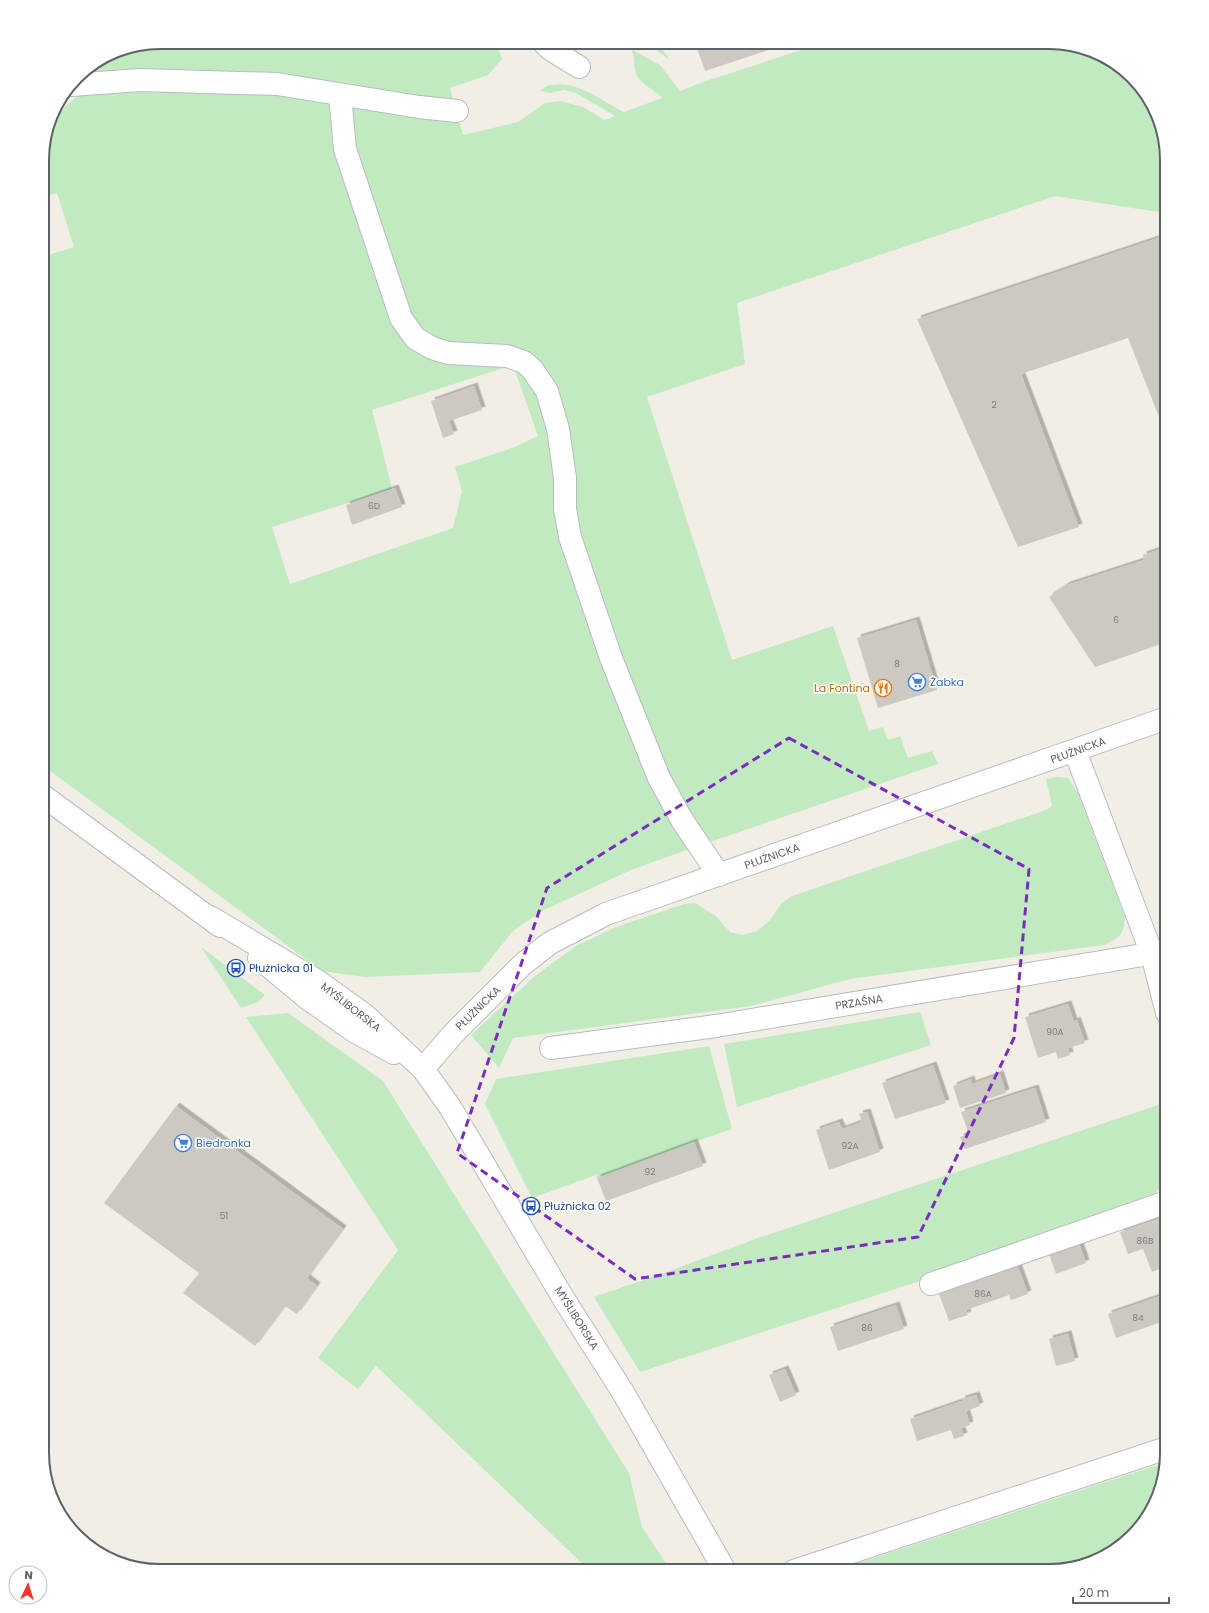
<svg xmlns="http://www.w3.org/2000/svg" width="1209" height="1613" font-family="Poppins,sans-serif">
	<defs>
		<filter id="shadow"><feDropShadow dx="3.5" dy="-3.5" stdDeviation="0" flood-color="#0004"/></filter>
	</defs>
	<rect width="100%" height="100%" fill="#f1eee6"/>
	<g fill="#c1eac1" fill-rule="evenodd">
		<path d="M 160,42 L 496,42 L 502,59 L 488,75 L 450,88 L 463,135 L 518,122 L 545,103 L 560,101 L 583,107 L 605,120 L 615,116 L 576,93 L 564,90 L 550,93 L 540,91 C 544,88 547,85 551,85 C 577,80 602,101 624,112 L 662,98 C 655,90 640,84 636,74 C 633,65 636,58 631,49 L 660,65 L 680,91 L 703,82 L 826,42 L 1056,42 L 1108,58 L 1147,95 L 1167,160 L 1167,203 L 1158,212 L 1055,196 L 737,303 L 745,364 L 647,397 L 732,660 L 833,626 L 869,731 L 883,727 L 888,740 L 900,736 L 908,758 L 932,751 L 938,764 L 681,852 L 631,870 L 581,893 L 544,910 L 513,931 L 480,972 L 365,977 L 322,971 L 42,765 L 42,257 L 74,247 L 57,193 L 42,198 L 42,152 L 53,113 L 56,114 L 79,95 L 72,84 L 82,71 L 115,51 ZM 513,365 L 538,436 L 515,447 L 455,467 L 462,491 L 453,528 L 290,584 L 272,527 L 392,489 L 372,410 Z"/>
		<path d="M 645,42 L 657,42 L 670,60 Z"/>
		<path d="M 1057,777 L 1068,778 L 1078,793 L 1125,917 C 1124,935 1119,938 1104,945 L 850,979 L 751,1006 L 513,1038 L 499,1068 L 471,1035 L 535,976 L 576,946 L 616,927 L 684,904 L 695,903 L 716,916 L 730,932 L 742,935 L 757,931 L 770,920 L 781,904 L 792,896 L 1046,810 L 1052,806 L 1046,779 Z"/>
		<path d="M 201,947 L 265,995 L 258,1002 L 241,1008 Z"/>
		<path d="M 920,1012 L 931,1045 L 737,1107 L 724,1044 Z"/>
		<path d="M 288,1013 L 383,1081 L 629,1473 L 642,1527 L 671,1571 L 590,1571 L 376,1366 L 358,1389 L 318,1358 L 398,1250 L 246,1017 Z"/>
		<path d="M 709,1046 L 732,1129 L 694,1142 L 597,1178 L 596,1175 L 532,1198 L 485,1104 L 496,1079 Z"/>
		<path d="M 1167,1102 L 1167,1178 L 1150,1200 L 923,1280 L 640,1372 L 594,1297 L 664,1273 L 758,1238 Z"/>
		<path d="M 1164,1463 L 1151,1512 L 1114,1551 L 1049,1571 L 834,1571 Z"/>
	</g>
	<g fill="#ccc9c3" filter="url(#shadow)">
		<path d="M 695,42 L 793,42 L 705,71 Z"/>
		<path d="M 1167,235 L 1167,437 L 1128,338 L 1021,374 L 1079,527 L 1018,547 L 917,319 Z"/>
		<path d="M 474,386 L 482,410 L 449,421 L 454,434 L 443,438 L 431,401 Z"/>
		<path d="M 395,488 L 402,507 L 352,525 L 346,505 Z"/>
		<path d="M 1167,547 L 1167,642 L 1095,667 L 1049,597 L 1067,585 L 1144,560 L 1143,555 Z"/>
		<path d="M 916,620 L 937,690 L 878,708 L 857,638 Z"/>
		<path d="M 1068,1004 L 1074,1022 L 1077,1020 L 1085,1043 L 1068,1048 L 1070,1055 L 1058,1059 L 1056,1052 L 1038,1058 L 1025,1017 Z"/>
		<path d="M 933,1065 L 946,1103 L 895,1119 L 882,1083 Z"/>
		<path d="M 1000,1074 L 1006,1093 L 960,1108 L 953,1086 L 971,1079 L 972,1084 Z"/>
		<path d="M 1035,1088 L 1046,1122 L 965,1149 L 960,1137 L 969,1134 L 961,1112 Z"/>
		<path d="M 176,1106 L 343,1229 L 307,1278 L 317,1286 L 297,1314 L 285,1306 L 255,1346 L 183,1293 L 199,1273 L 104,1203 Z"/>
		<path d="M 867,1112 L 880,1152 L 829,1170 L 816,1130 L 839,1122 L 842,1129 L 862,1122 L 859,1114 Z"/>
		<path d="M 694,1142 L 703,1166 L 606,1201 L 597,1178 Z"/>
		<path d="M 1161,1218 L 1167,1232 L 1167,1266 L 1152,1272 L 1143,1249 L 1128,1254 L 1120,1232 Z"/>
		<path d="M 1079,1243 L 1086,1263 L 1056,1274 L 1049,1254 Z"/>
		<path d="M 1018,1267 L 1028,1294 L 1011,1300 L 1009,1295 L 966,1310 L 968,1315 L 949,1321 L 939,1294 Z"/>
		<path d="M 1160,1296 L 1163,1303 L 1167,1301 L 1167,1320 L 1116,1338 L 1108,1314 Z"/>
		<path d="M 896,1305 L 904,1329 L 838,1351 L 830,1327 Z"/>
		<path d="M 1068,1334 L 1075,1361 L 1056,1366 L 1049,1339 Z"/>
		<path d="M 785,1369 L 796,1395 L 780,1402 L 769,1375 Z"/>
		<path d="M 976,1395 L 980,1406 L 966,1411 L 970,1425 L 961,1428 L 964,1436 L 954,1439 L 951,1430 L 917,1441 L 910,1419 L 962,1401 L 962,1399 Z"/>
	</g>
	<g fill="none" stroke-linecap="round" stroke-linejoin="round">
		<defs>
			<g id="minor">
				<path d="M 543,42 L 550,49 L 579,67"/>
				<path d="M 71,85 L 140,80 L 277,84 L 419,107 L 457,111"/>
				<path d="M 340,95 L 345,149 L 401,318 L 415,338 L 432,348 L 448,353 L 507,356 L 524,362 L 532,369 L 547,391 L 558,429 L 565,478 L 565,509 L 570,537 L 611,658 L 659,778 L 682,820 L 719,875"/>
				<path d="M 1075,751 L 1152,954 L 1167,1013"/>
				<path d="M 42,795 L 220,926"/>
				<path d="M 210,917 L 319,982 L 366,1016 L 423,1069 L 450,1107 L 565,1301 L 624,1394 L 725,1571"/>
				<path d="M 259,958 L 307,998 L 354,1031 L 394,1053"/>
				<path d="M 551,1048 L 716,1026 L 1167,951"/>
				<path d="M 423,1069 L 454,1033 L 523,964 L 550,943 L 606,914 L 1167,718"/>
				<path d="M 931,1284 L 1167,1202"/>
				<path d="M 794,1571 L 1167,1448"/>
			</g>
		</defs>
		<use href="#minor" stroke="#b8bcc0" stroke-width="24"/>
		<use href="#minor" stroke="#fff" stroke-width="22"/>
	</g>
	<path fill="none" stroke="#7b2cbf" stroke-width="3" stroke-dasharray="8 5" stroke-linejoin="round" d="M 789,738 L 1029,869 L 1014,1038 L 918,1237 L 635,1279 L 457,1153 L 547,888 Z"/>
	<defs>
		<symbol id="supermarket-ring" viewBox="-11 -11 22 22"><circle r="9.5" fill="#fff" stroke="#3f7fe0" stroke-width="1.5"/><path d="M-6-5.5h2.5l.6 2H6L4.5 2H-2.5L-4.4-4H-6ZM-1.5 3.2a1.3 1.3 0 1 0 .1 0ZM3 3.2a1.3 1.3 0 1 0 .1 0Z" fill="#3f7fe0"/></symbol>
		<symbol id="restaurant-ring" viewBox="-11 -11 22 22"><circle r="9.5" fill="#fff" stroke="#e8710a" stroke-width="1.5"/><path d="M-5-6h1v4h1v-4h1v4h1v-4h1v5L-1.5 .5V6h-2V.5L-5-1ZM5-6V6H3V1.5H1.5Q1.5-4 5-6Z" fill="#e8710a"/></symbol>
		<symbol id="bus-ring" viewBox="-11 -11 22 22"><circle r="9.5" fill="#fff" stroke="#1a4fb4" stroke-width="1.5"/><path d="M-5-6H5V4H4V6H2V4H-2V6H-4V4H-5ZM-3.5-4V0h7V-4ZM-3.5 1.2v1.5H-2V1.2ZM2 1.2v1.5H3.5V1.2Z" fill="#1a4fb4"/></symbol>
	</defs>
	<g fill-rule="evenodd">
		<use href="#supermarket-ring" x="907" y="672" width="20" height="20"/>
		<use href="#restaurant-ring" x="873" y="678" width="20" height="20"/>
		<use href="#bus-ring" x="226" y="958" width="20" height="20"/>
		<use href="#supermarket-ring" x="173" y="1133" width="20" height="20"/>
		<use href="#bus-ring" x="521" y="1196" width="20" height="20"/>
	</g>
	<g text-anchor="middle" stroke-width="3" stroke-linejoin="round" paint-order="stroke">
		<g font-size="9" fill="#797c7f">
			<text x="994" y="408">2</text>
			<text x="374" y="509">6D</text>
			<text x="1116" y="623">6</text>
			<text x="897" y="667">8</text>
			<text x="1055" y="1035">90A</text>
			<text x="850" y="1149">92A</text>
			<text x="650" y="1175">92</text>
			<text x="224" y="1219">51</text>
			<text x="1145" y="1244">86B</text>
			<text x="983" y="1297">86A</text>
			<text x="1138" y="1321">84</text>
			<text x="867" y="1331">86</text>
		</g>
		<g font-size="11" fill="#366cbe" stroke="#fff" text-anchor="start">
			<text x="930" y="686">Żabka</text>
			<text x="196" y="1147">Biedronka</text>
		</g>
		<g font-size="11" fill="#c56008" stroke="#fff" text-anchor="end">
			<text x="870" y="692">La Fontina</text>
		</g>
		<g font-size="11" fill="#5d6268" stroke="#fff">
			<text transform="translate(1078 750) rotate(-20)" y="4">PŁUŻNICKA</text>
			<text transform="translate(772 856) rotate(-19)" y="4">PŁUŻNICKA</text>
			<text transform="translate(859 1002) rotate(-9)" y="4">PRZAŚNA</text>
			<text transform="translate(351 1007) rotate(38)" y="4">MYŚLIBORSKA</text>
			<text transform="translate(478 1008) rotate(-44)" y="4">PŁUŻNICKA</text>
			<text transform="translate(577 1318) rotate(58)" y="4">MYŚLIBORSKA</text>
		</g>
		<g font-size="11" fill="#164399" stroke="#fff" text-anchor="start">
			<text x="249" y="972">Płużnicka 01</text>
			<text x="544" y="1210">Płużnicka 02</text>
		</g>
	</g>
	<path d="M0 0H1209V1613H0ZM160 49H1049A111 111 0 0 1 1160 160V1453A111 111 0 0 1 1049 1564H160A111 111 0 0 1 49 1453V160A111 111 0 0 1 160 49Z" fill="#fff" fill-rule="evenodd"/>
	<path fill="none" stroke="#5d6268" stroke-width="2" d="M160 49H1049A111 111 0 0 1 1160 160V1453A111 111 0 0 1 1049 1564H160A111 111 0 0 1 49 1453V160A111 111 0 0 1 160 49Z"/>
	<g transform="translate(28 1585) rotate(4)"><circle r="19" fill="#ffffff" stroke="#bec0c3"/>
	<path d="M0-3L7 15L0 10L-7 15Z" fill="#f73326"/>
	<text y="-6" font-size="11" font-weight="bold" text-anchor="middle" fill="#5d6268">N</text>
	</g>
	<path d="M1073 1597v6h96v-6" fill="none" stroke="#5d6268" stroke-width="2"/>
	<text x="1079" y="1597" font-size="12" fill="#5d6268" stroke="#ffffff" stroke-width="3" paint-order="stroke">20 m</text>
</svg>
